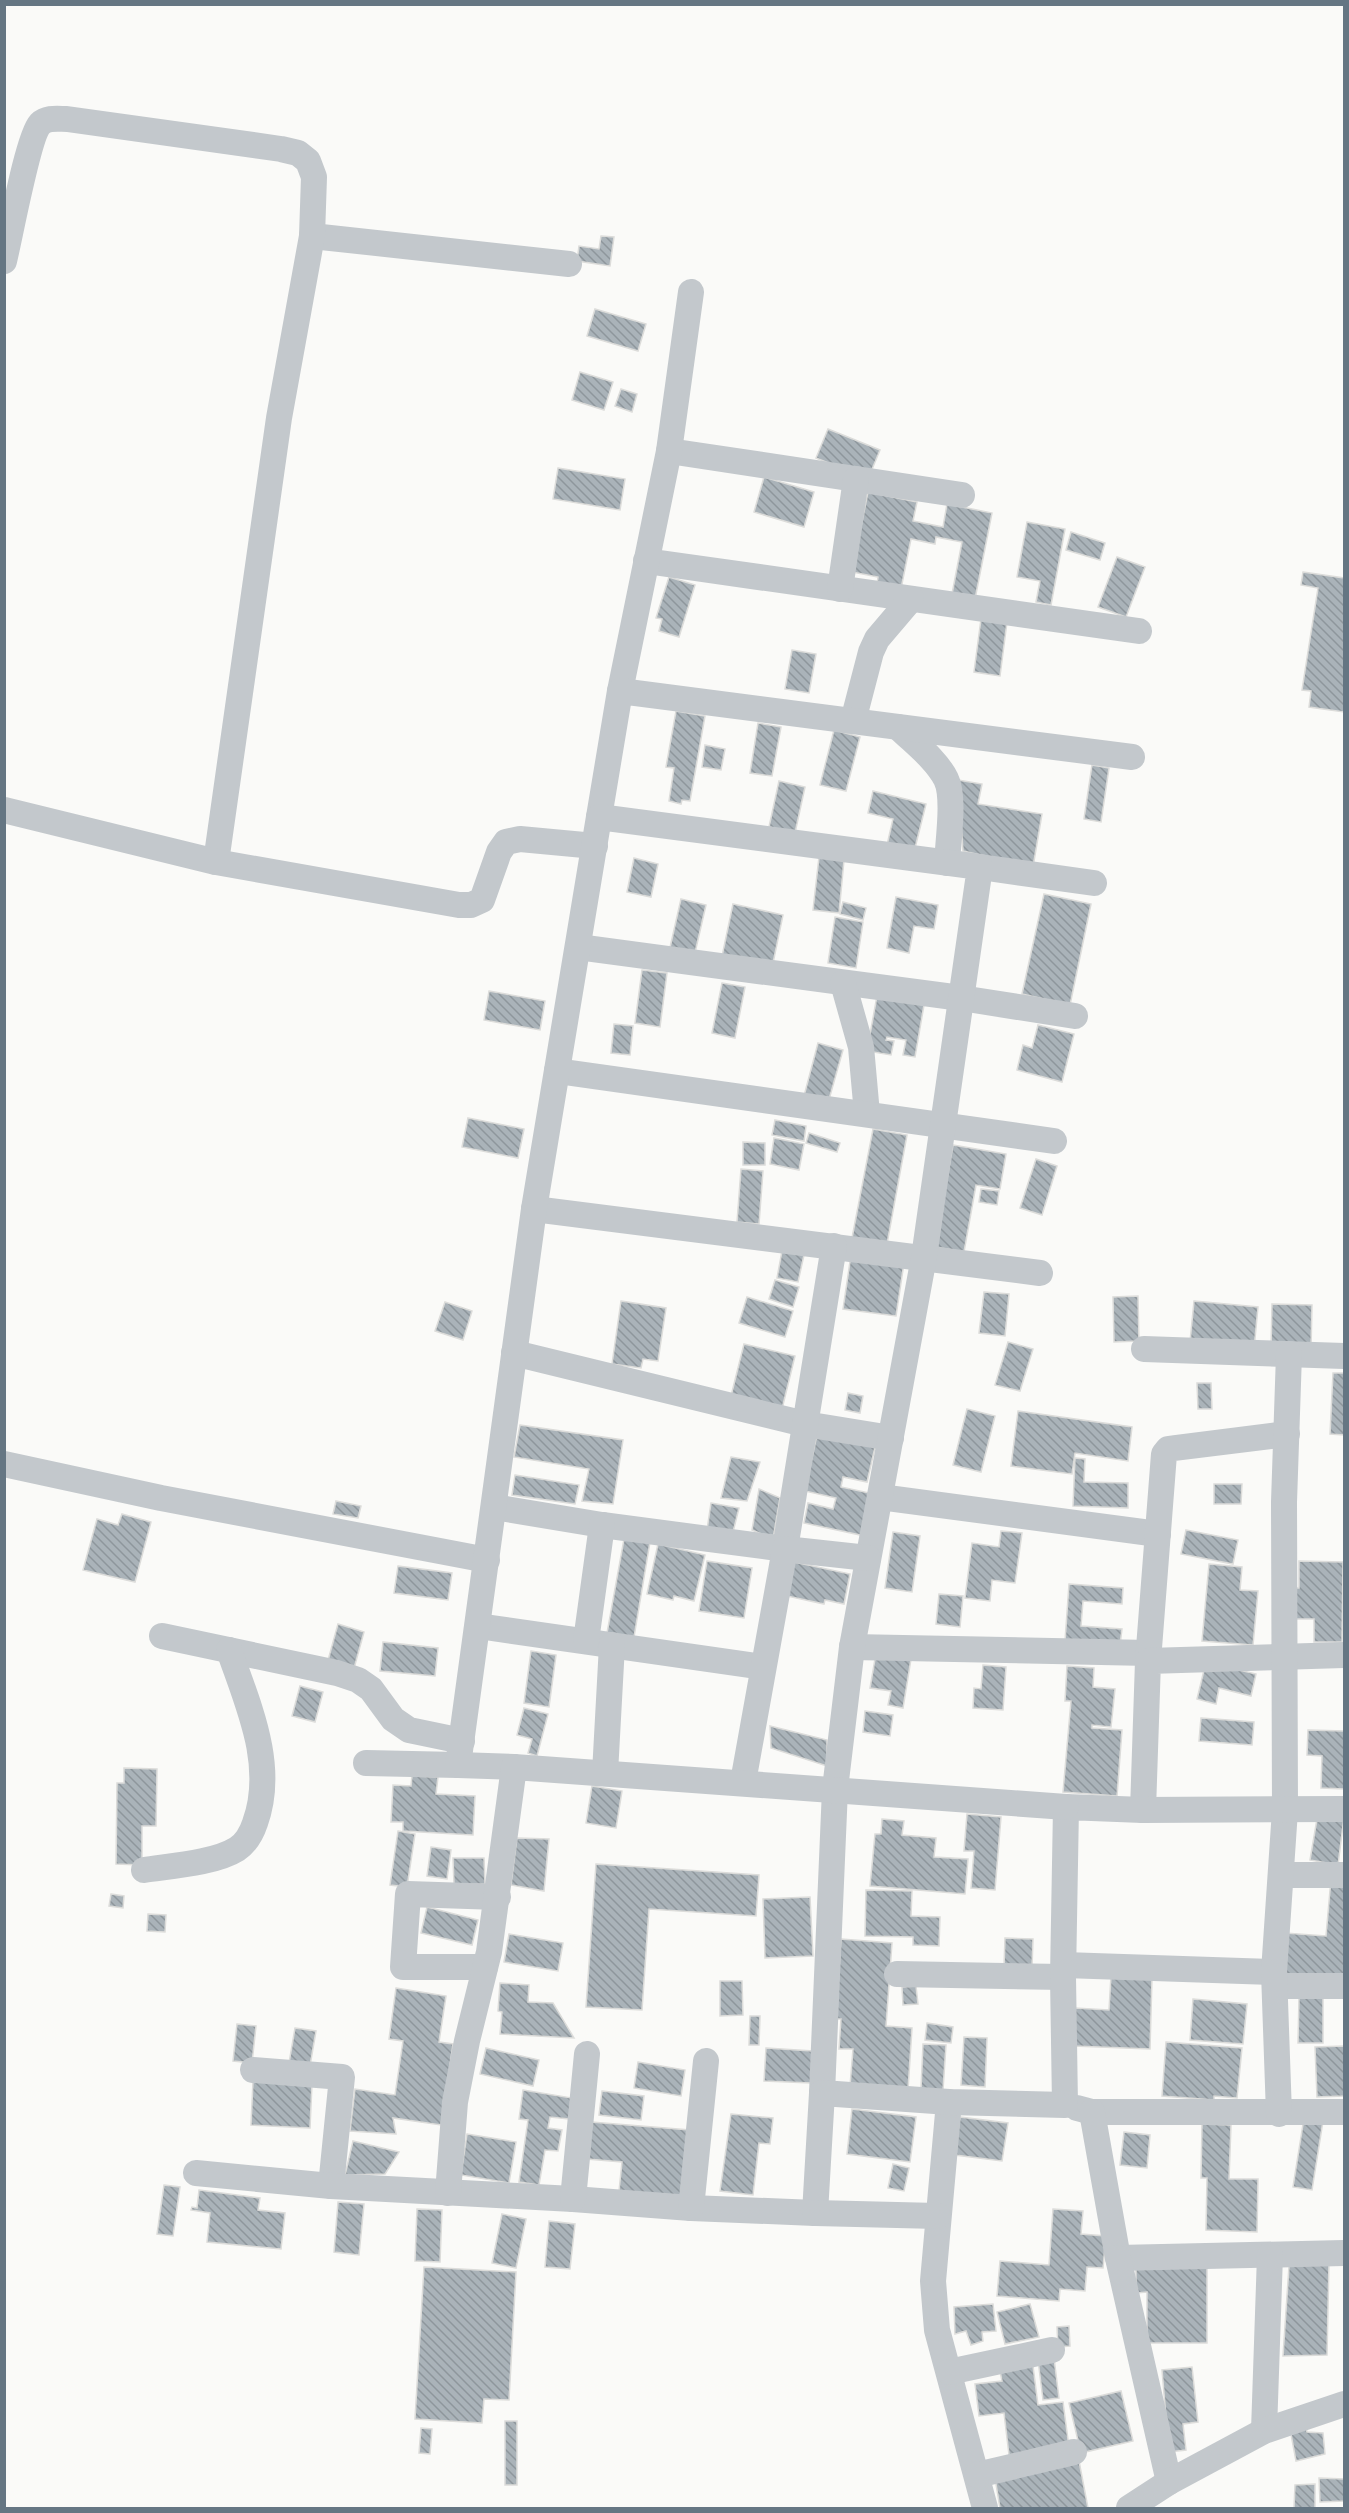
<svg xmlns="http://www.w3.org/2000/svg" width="1349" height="2513" font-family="'Work Sans',sans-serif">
	<defs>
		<pattern id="building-back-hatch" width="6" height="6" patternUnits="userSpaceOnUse" patternTransform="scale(1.5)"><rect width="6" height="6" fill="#aab3b9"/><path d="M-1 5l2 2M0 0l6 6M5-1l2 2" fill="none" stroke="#8e969c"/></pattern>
	</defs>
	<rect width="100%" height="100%" fill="#fafaf8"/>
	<g fill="url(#building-back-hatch)" stroke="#dcdcda" stroke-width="1.5">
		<path d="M 601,236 L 614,237 L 610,266 L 577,261 L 579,246 L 599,249 Z"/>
		<path d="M 595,309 L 646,324 L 638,351 L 587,336 Z"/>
		<path d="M 580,372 L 613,382 L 604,410 L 572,400 Z"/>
		<path d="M 621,389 L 637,394 L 632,412 L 615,406 Z"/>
		<path d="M 828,429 L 880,450 L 868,479 L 816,458 Z"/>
		<path d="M 558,468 L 625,479 L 620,510 L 553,499 Z"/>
		<path d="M 764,477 L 814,492 L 804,527 L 754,512 Z"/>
		<path d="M 868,492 L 917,502 L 913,521 L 943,527 L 947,504 L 992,513 L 975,599 L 952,594 L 962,542 L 936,537 L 935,544 L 911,539 L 901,589 L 877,585 L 878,577 L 852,572 Z"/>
		<path d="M 1027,522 L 1065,529 L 1051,605 L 1036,602 L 1040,581 L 1017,577 Z"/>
		<path d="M 1071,532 L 1105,543 L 1100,560 L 1066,550 Z"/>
		<path d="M 1117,557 L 1145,567 L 1126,617 L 1098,607 Z"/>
		<path d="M 1303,572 L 1344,578 L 1344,712 L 1309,707 L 1311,691 L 1302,690 L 1318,588 L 1301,585 Z"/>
		<path d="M 669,577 L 695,585 L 679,637 L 659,631 L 662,619 L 656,618 Z"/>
		<path d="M 981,619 L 1007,622 L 1000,676 L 974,672 Z"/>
		<path d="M 792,650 L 816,654 L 809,693 L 785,689 Z"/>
		<path d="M 676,711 L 705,716 L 690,801 L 682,800 L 681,804 L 669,801 L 674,768 L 666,767 Z"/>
		<path d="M 758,723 L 781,727 L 772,776 L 750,773 Z"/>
		<path d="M 834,730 L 860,737 L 846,791 L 820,785 Z"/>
		<path d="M 705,745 L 725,749 L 721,770 L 702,767 Z"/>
		<path d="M 1092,765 L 1109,768 L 1101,822 L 1084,819 Z"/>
		<path d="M 958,780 L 982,784 L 978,804 L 1042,814 L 1033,867 L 963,851 Z"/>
		<path d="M 779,781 L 805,787 L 795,833 L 769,827 Z"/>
		<path d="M 873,791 L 926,804 L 914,852 L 887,845 L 893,819 L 868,813 Z"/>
		<path d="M 819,857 L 844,860 L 839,913 L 813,910 Z"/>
		<path d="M 634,858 L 658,864 L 651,897 L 627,892 Z"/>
		<path d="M 1044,894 L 1091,904 L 1070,1005 L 1022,994 Z"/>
		<path d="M 896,897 L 938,905 L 934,929 L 914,926 L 909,953 L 887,948 Z"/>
		<path d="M 681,899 L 706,905 L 694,957 L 669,952 Z"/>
		<path d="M 843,902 L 866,908 L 863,920 L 840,914 Z"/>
		<path d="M 733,904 L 783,915 L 772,968 L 721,961 Z"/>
		<path d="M 835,917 L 863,922 L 856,968 L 828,963 Z"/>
		<path d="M 642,970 L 667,973 L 660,1027 L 635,1023 Z"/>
		<path d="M 722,983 L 745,987 L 735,1038 L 712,1033 Z"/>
		<path d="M 489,991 L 545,1001 L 540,1030 L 484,1020 Z"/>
		<path d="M 877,996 L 924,1005 L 915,1057 L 903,1055 L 906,1040 L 887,1037 L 886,1040 L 894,1041 L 891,1055 L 867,1051 Z"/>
		<path d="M 614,1024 L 633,1026 L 630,1055 L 611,1053 Z"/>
		<path d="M 1038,1025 L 1074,1034 L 1062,1082 L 1017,1070 L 1023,1045 L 1032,1048 Z"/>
		<path d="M 818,1043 L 843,1050 L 828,1103 L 804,1096 Z"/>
		<path d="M 468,1118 L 524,1129 L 518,1158 L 462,1147 Z"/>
		<path d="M 775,1120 L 806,1126 L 804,1141 L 772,1135 Z"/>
		<path d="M 873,1129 L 907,1135 L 887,1244 L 852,1238 Z"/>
		<path d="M 809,1133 L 840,1143 L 837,1152 L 806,1143 Z"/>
		<path d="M 774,1138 L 804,1144 L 799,1170 L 770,1164 Z"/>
		<path d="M 743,1142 L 765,1143 L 765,1165 L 743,1165 Z"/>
		<path d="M 953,1145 L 1006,1154 L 1000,1189 L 976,1185 L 964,1252 L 935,1247 Z"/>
		<path d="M 1036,1159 L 1057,1166 L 1042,1215 L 1020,1208 Z"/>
		<path d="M 741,1169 L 763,1171 L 759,1224 L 737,1222 Z"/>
		<path d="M 981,1189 L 999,1191 L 997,1205 L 979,1202 Z"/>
		<path d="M 782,1251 L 804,1255 L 798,1282 L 777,1278 Z"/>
		<path d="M 851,1255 L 904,1263 L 896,1316 L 843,1309 Z"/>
		<path d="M 775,1280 L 799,1287 L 793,1307 L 769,1299 Z"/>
		<path d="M 984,1292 L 1009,1294 L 1005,1336 L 979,1333 Z"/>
		<path d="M 1138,1296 L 1139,1341 L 1114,1342 L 1113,1297 Z"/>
		<path d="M 747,1297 L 793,1311 L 785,1337 L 739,1323 Z"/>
		<path d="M 621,1301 L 666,1308 L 658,1361 L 643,1359 L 641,1368 L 612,1364 Z"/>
		<path d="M 1194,1301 L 1258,1307 L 1254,1349 L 1190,1342 Z"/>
		<path d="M 445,1302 L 472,1311 L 463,1340 L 435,1331 Z"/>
		<path d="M 1272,1304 L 1312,1305 L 1311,1350 L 1271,1349 Z"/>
		<path d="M 1008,1342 L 1033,1349 L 1020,1391 L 995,1385 Z"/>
		<path d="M 744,1344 L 795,1356 L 782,1409 L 731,1396 Z"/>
		<path d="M 1333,1373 L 1344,1373 L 1344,1435 L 1330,1434 Z"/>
		<path d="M 1197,1383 L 1211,1383 L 1212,1409 L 1198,1409 Z"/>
		<path d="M 848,1393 L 863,1396 L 860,1413 L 845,1410 Z"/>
		<path d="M 967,1409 L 995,1416 L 981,1472 L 953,1465 Z"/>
		<path d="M 1018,1411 L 1132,1427 L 1128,1461 L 1075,1453 L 1072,1474 L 1011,1466 Z"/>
		<path d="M 520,1425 L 623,1440 L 613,1504 L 582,1501 L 589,1469 L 514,1457 Z"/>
		<path d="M 818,1430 L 876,1443 L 867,1482 L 843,1477 L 841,1487 L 874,1494 L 865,1536 L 804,1523 L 808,1503 L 833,1509 L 836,1498 L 805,1491 Z"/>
		<path d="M 731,1457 L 760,1462 L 747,1501 L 721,1498 Z"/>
		<path d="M 1075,1458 L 1085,1459 L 1084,1482 L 1128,1483 L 1128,1508 L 1073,1506 Z"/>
		<path d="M 515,1475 L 579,1485 L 575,1504 L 512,1495 Z"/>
		<path d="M 1214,1484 L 1242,1484 L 1241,1504 L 1214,1504 Z"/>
		<path d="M 759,1489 L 780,1498 L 773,1539 L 752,1530 Z"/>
		<path d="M 336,1501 L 361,1506 L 358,1518 L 333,1514 Z"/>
		<path d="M 711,1503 L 739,1508 L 733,1532 L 707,1530 Z"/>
		<path d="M 122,1514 L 151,1522 L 135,1582 L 83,1570 L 97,1519 L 118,1525 Z"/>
		<path d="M 1186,1530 L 1238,1540 L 1233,1564 L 1181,1554 Z"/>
		<path d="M 1001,1531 L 1022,1533 L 1015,1583 L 992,1580 L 990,1601 L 965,1598 L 972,1543 L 999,1547 Z"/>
		<path d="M 893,1532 L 920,1536 L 912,1592 L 885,1588 Z"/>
		<path d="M 624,1539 L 650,1542 L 634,1637 L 607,1633 Z"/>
		<path d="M 658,1544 L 705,1555 L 694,1601 L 674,1596 L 673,1600 L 647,1594 Z"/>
		<path d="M 707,1561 L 752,1568 L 744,1618 L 699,1611 Z"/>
		<path d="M 1299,1561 L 1343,1562 L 1342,1642 L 1314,1642 L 1314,1619 L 1291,1619 L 1292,1588 L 1299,1588 Z"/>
		<path d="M 794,1562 L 850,1574 L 844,1604 L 825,1600 L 824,1604 L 787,1596 Z"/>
		<path d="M 1209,1564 L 1242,1567 L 1240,1590 L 1258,1591 L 1253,1645 L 1202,1641 Z"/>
		<path d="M 398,1566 L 452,1573 L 448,1600 L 394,1593 Z"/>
		<path d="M 1069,1584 L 1123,1588 L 1122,1604 L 1083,1601 L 1081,1626 L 1122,1629 L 1120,1645 L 1065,1641 Z"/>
		<path d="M 939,1594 L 963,1596 L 960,1627 L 936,1624 Z"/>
		<path d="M 338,1624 L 364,1632 L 353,1672 L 327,1664 Z"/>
		<path d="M 383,1642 L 438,1648 L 435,1676 L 380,1671 Z"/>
		<path d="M 531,1651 L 556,1655 L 549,1707 L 524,1703 Z"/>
		<path d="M 876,1653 L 911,1659 L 903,1708 L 888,1705 L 891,1691 L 870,1688 Z"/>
		<path d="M 1206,1662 L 1256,1674 L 1251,1696 L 1219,1688 L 1216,1704 L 1197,1699 Z"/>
		<path d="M 983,1665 L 1006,1667 L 1003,1710 L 973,1708 L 974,1688 L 981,1689 Z"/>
		<path d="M 1067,1666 L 1094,1668 L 1093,1687 L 1115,1689 L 1111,1727 L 1092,1725 L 1092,1728 L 1122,1730 L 1117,1796 L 1063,1792 L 1071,1701 L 1065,1701 Z"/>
		<path d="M 300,1686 L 323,1692 L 315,1722 L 292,1716 Z"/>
		<path d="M 524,1708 L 548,1714 L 537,1756 L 528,1753 L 532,1739 L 517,1735 Z"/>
		<path d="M 865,1711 L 893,1715 L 890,1736 L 863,1732 Z"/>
		<path d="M 1201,1718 L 1254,1722 L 1252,1745 L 1199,1741 Z"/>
		<path d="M 770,1726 L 827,1740 L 827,1766 L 771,1748 Z"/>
		<path d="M 1308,1730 L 1344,1731 L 1344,1789 L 1321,1788 L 1322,1756 L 1307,1755 Z"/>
		<path d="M 124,1768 L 157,1769 L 156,1826 L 142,1826 L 142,1865 L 116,1864 L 117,1783 L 124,1783 Z"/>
		<path d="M 412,1776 L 438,1777 L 436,1794 L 475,1796 L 473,1835 L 403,1831 L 403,1822 L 391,1822 L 393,1785 L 411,1786 Z"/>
		<path d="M 592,1786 L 622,1791 L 616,1828 L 586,1823 Z"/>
		<path d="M 1318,1813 L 1344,1817 L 1338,1865 L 1310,1860 Z"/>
		<path d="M 967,1814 L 1001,1817 L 995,1890 L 971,1888 L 974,1851 L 964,1851 Z"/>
		<path d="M 882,1819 L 904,1821 L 902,1835 L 936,1838 L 934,1857 L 968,1859 L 965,1894 L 870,1886 L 875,1834 L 881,1834 Z"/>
		<path d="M 398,1831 L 415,1834 L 407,1887 L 390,1885 Z"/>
		<path d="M 517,1838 L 549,1839 L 544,1891 L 511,1885 Z"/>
		<path d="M 431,1847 L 451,1850 L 447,1879 L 427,1876 Z"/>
		<path d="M 453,1858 L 484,1858 L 485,1884 L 454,1885 Z"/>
		<path d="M 596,1864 L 759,1875 L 756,1916 L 649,1909 L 642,2010 L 586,2007 Z"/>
		<path d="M 1331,1879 L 1344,1880 L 1344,1978 L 1282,1974 L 1285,1933 L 1326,1936 Z"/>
		<path d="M 866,1890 L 912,1891 L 911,1916 L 940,1917 L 939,1946 L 913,1945 L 913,1937 L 865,1936 Z"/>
		<path d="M 111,1894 L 124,1896 L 123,1908 L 109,1906 Z"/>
		<path d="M 810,1897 L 813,1956 L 765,1958 L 763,1899 Z"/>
		<path d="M 427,1907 L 478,1920 L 472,1945 L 421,1933 Z"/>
		<path d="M 148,1914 L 166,1915 L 165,1932 L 147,1931 Z"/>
		<path d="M 509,1934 L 563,1943 L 558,1971 L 504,1962 Z"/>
		<path d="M 1005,1938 L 1033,1939 L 1032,1968 L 1004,1967 Z"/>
		<path d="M 841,1939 L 892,1943 L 886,2026 L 912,2028 L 908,2090 L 850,2086 L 853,2049 L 839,2049 L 841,2019 L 836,2019 Z"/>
		<path d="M 1111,1976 L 1152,1978 L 1150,2049 L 1074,2046 L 1075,2008 L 1109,2010 Z"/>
		<path d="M 720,1981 L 742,1981 L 743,2015 L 720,2016 Z"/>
		<path d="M 500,1983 L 529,1985 L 528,2002 L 553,2003 L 574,2038 L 500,2034 L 502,2012 L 498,2011 Z"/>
		<path d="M 916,1986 L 918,2004 L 903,2005 L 902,1987 Z"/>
		<path d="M 396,1988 L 446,1996 L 439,2042 L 453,2044 L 441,2125 L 393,2118 L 396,2134 L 350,2131 L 355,2089 L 395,2095 L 403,2041 L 389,2039 Z"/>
		<path d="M 1299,1997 L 1323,1997 L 1323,2043 L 1298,2043 Z"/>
		<path d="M 1193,1999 L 1247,2004 L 1243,2044 L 1190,2040 Z"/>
		<path d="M 750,2016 L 760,2016 L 759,2045 L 749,2045 Z"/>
		<path d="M 927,2023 L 953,2027 L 951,2043 L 925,2040 Z"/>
		<path d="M 237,2024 L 256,2026 L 252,2063 L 233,2061 Z"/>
		<path d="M 295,2028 L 316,2031 L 310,2066 L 289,2063 Z"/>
		<path d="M 964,2037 L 987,2038 L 985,2087 L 961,2085 Z"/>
		<path d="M 1166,2042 L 1242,2048 L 1237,2098 L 1214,2096 L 1214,2100 L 1162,2096 Z"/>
		<path d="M 923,2044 L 946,2045 L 943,2090 L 921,2089 Z"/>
		<path d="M 1344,2046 L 1344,2096 L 1317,2097 L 1315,2047 Z"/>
		<path d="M 486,2048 L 539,2060 L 533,2086 L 480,2074 Z"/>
		<path d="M 766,2048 L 813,2051 L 811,2083 L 764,2081 Z"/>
		<path d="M 638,2062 L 685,2070 L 681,2096 L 634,2088 Z"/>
		<path d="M 253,2081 L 312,2084 L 310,2128 L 251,2125 Z"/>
		<path d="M 523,2090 L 572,2098 L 569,2119 L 550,2117 L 548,2128 L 562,2130 L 558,2151 L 545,2150 L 539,2185 L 519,2182 L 528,2120 L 519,2119 Z"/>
		<path d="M 602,2091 L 644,2096 L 641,2120 L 599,2115 Z"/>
		<path d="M 852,2109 L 916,2117 L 910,2162 L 847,2154 Z"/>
		<path d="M 731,2114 L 773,2118 L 770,2144 L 759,2143 L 753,2195 L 720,2191 Z"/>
		<path d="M 960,2117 L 1008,2123 L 1002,2161 L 955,2155 Z"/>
		<path d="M 1304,2118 L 1323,2121 L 1312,2190 L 1293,2187 Z"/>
		<path d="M 591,2122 L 690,2130 L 682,2198 L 619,2191 L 622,2162 L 587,2159 Z"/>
		<path d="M 1202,2124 L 1231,2125 L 1229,2179 L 1258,2179 L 1257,2232 L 1206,2230 L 1207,2178 L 1201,2178 Z"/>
		<path d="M 1124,2132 L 1150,2135 L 1147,2168 L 1120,2165 Z"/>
		<path d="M 467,2134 L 516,2142 L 509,2183 L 461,2175 Z"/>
		<path d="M 353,2141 L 399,2152 L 385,2174 L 345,2175 Z"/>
		<path d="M 893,2164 L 909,2168 L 904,2191 L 888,2188 Z"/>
		<path d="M 164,2185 L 180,2187 L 173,2236 L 157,2234 Z"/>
		<path d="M 199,2190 L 260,2198 L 258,2210 L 285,2213 L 281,2249 L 207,2242 L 210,2213 L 191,2210 L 192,2207 L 197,2208 Z"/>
		<path d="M 338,2202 L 364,2204 L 359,2255 L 334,2252 Z"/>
		<path d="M 417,2209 L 442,2210 L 440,2262 L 415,2261 Z"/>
		<path d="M 1053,2209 L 1083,2211 L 1081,2234 L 1106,2236 L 1103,2268 L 1087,2267 L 1085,2291 L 1060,2289 L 1059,2301 L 997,2296 L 1000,2261 L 1049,2265 Z"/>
		<path d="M 502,2214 L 526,2219 L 516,2268 L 492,2263 Z"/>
		<path d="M 549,2221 L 575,2224 L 570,2269 L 545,2267 Z"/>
		<path d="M 1329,2262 L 1327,2355 L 1283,2356 L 1289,2266 Z"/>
		<path d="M 1136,2266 L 1207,2266 L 1207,2343 L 1147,2343 L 1147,2292 L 1136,2293 Z"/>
		<path d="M 424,2267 L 516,2272 L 509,2400 L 484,2399 L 482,2423 L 415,2419 Z"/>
		<path d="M 993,2304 L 996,2331 L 982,2332 L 983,2341 L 971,2345 L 966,2331 L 955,2334 L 954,2307 Z"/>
		<path d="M 1030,2304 L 1039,2337 L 1005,2344 L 997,2312 Z"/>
		<path d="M 1069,2326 L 1070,2346 L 1058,2347 L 1057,2327 Z"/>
		<path d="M 1054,2358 L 1059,2398 L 1043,2400 L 1038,2360 Z"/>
		<path d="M 1033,2366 L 1038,2405 L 1063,2402 L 1069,2447 L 1009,2455 L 1004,2413 L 979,2416 L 975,2384 L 1002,2381 L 1000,2371 Z"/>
		<path d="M 1192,2367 L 1198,2422 L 1183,2424 L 1186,2450 L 1169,2452 L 1162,2370 Z"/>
		<path d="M 1121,2391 L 1133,2441 L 1081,2453 L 1069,2403 Z"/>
		<rect x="505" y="2421" width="12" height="64"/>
		<path d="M 1305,2424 L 1307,2432 L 1323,2433 L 1325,2454 L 1296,2461 L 1290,2429 Z"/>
		<path d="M 421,2428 L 432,2429 L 430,2454 L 419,2453 Z"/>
		<path d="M 1079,2461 L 1088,2508 L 1000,2508 L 995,2478 Z"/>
		<path d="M 1319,2478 L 1344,2479 L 1344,2501 L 1320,2502 Z"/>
		<path d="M 1315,2484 L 1315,2508 L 1294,2508 L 1295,2485 Z"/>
	</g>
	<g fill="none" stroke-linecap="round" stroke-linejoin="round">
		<g stroke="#c3c8cc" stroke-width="26">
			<path d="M 312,236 L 569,264"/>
			<path d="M 4,261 C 10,237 28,137 40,124 C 47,117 58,119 67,119 L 281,149 L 298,153 L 308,161 L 314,177 L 312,236 L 279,418 L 216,862"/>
			<path d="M 669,451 L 962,495"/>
			<path d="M 646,561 L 1139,631"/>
			<path d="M 840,589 L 856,479"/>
			<path d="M 620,691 L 669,451 L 691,292"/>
			<path d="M 853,721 L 871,652 L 877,639 L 911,599"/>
			<path d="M 898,727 C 913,742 936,759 946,779 C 955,797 948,841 947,863"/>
			<path d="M 4,810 L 216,862 L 459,905 L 471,905 L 482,900 L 499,852 L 506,842 L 520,839 L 595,846"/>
			<path d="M 599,817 L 620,691 L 1132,757"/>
			<path d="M 980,867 L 1094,883"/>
			<path d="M 578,947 L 961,998 L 1075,1016"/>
			<path d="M 843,983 L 861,1047 L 867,1114"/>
			<path d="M 557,1071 L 1054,1141"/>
			<path d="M 534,1209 L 1040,1273"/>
			<path d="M 1144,1349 L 1344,1356"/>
			<path d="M 514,1353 L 805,1424 L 891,1438"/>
			<path d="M 4,1464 L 161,1498 L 487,1560"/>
			<path d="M 880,1497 L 1158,1534"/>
			<path d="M 494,1507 L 602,1525 L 785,1549 L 834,1246"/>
			<path d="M 478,1626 L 763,1667"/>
			<path d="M 162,1636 L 337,1673 L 358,1680 L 371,1689 L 393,1719 L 409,1730 L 462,1741"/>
			<path d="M 586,1641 L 602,1525"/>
			<path d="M 852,1647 L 1149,1653"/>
			<path d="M 1148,1661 L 1164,1454 L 1168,1449 L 1175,1448 L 1287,1434"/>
			<path d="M 366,1763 L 458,1765"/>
			<path d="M 514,1767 L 458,1765 L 534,1209 L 599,817 L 980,867 L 924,1257 L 852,1647 L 835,1789 L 822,2093"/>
			<path d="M 605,1773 L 612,1645"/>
			<path d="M 743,1782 L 785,1549 L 868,1558"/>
			<path d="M 1143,1810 L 1148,1661 L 1344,1655"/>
			<path d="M 144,1870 C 170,1866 215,1863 237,1849 C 246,1843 252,1832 255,1823 C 276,1765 248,1705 229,1650"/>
			<path d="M 1281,1875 L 1344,1875"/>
			<path d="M 1064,1965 L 1274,1972"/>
			<path d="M 485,1967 L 403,1967 L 408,1894 L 498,1897"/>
			<path d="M 897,1974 L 1063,1977"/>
			<path d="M 1275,1986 L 1344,1986"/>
			<path d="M 253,2070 L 342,2077 L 331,2186"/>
			<path d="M 949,2102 L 933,2281 L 937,2330 L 985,2508"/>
			<path d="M 1077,2108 L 1092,2112 L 1344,2112"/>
			<path d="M 1092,2112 L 1118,2258 L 1344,2253"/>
			<path d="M 1279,2114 L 1274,1972 L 1285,1810 L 1284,1502 L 1289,1354"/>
			<path d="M 196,2173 L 331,2186 L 573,2199 L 691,2208 L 815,2213 L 822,2093 L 949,2102 L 1065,2105 L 1063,1977 L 1066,1807 L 1143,1810 L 1344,1809"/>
			<path d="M 448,2193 L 455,2102 L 467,2041 L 489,1952 L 514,1767 L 1066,1807"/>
			<path d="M 573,2199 L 587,2054"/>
			<path d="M 691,2208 L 706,2061"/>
			<path d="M 815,2213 L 938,2216"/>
			<path d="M 1118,2258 L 1169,2482"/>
			<path d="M 949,2372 L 1052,2350"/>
			<path d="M 1264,2431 L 1270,2255"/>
			<path d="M 977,2475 L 1074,2452"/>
			<path d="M 1129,2508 L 1169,2482 L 1264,2431 L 1344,2404"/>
		</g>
	</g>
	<rect width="1349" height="2513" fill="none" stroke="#657683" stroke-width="12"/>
</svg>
